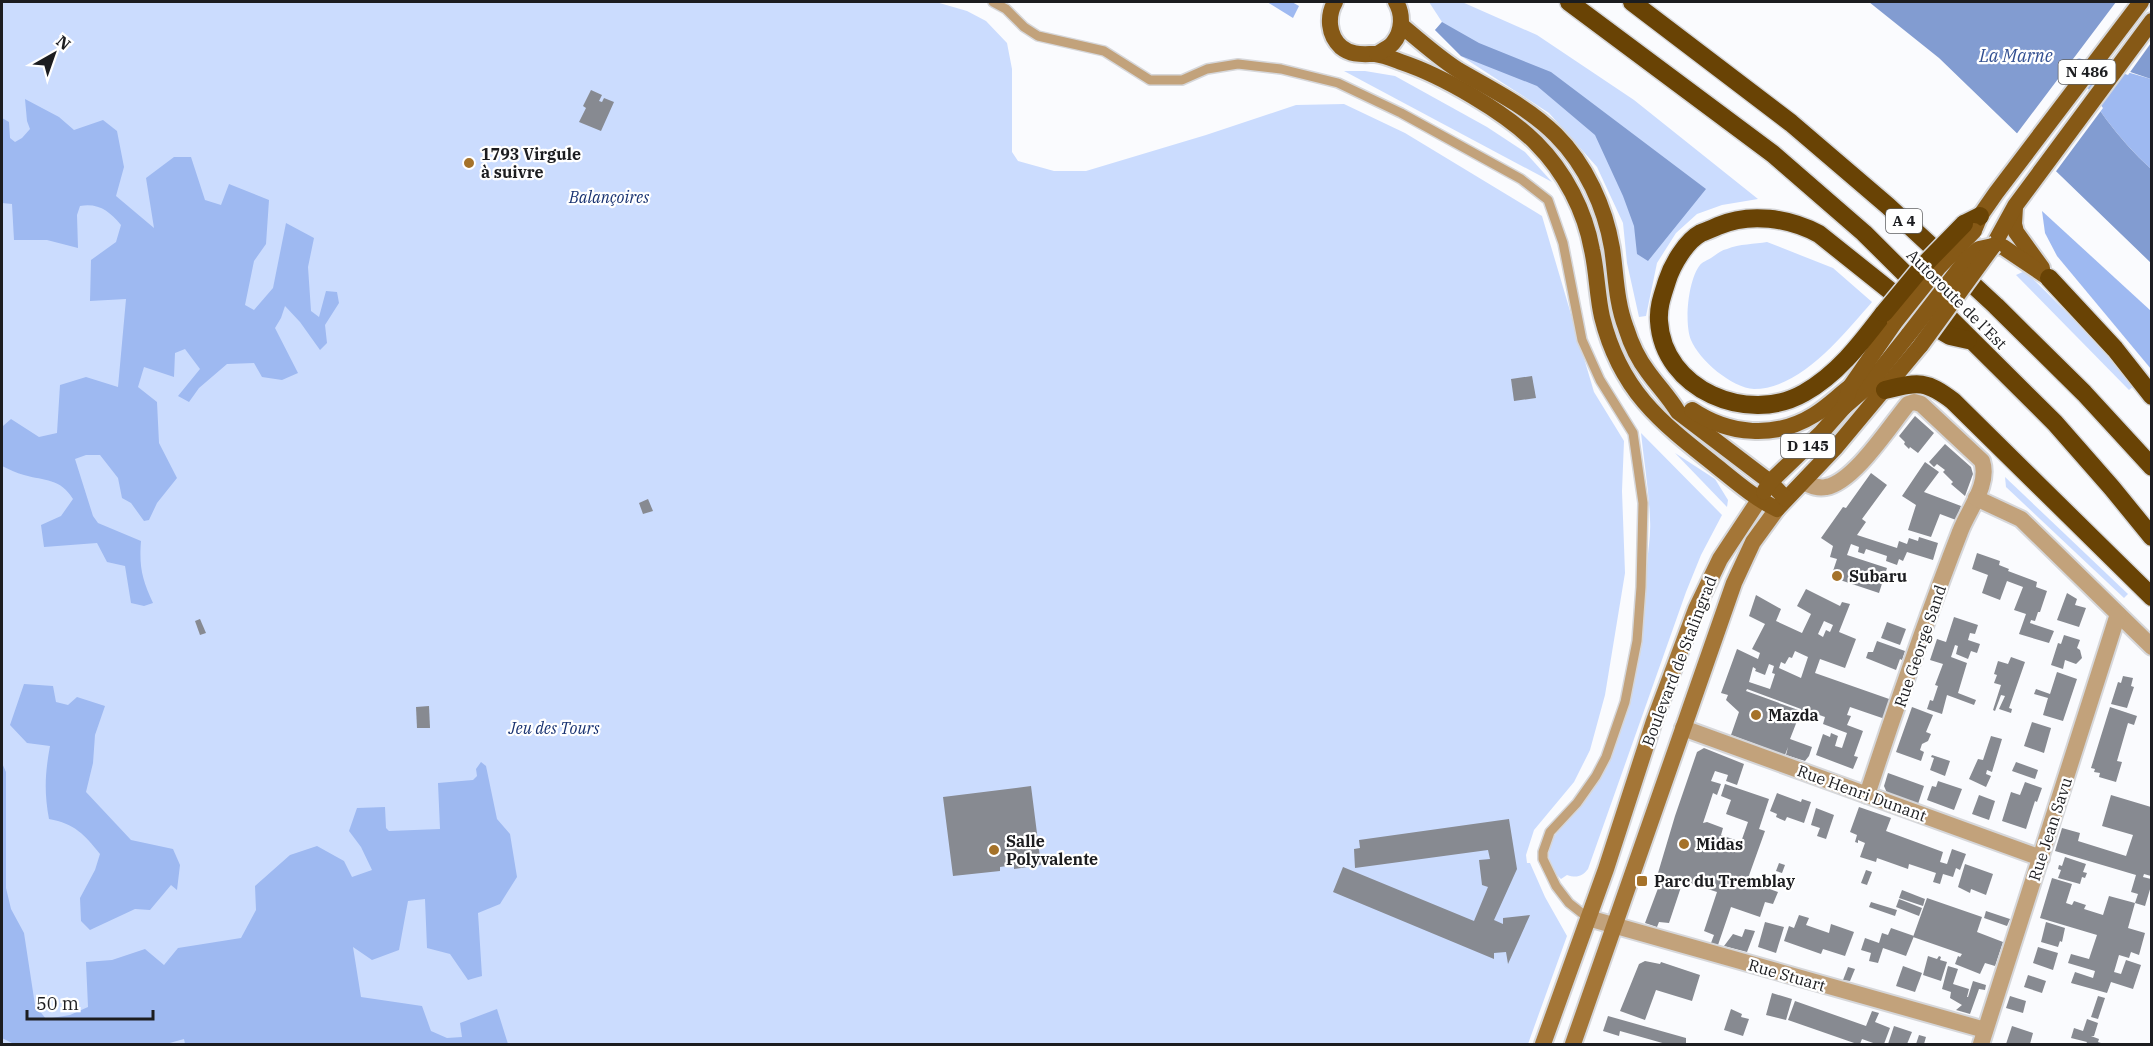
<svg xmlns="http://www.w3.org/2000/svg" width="2153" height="1046" font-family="'IBM Plex Serif',serif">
	<rect width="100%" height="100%" fill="#fafbfe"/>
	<g fill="#cbdcfe">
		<path d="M 2,2 L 936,2 L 967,11 L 986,21 L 1007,43 L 1012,69 L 1012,152 L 1018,161 L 1054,171 L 1086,171 L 1206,135 L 1296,105 L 1344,104 L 1405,133 L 1542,216 L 1594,392 L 1624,441 L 1622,491 L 1625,573 L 1605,695 L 1590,750 L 1574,782 L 1534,830 L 1526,855 L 1527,863 L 1530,863 L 1545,897 L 1567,936 L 1528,1044 L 2,1044 Z"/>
		<path d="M 1429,2 L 1462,2 L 1537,35 L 1634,100 L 1758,199 L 1722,205 L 1697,214 L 1676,233 L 1657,263 L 1646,316 L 1639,317 L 1627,263 L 1623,223 L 1597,167 L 1549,113 L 1461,56 L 1435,30 L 1442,22 Z"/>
		<path d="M 1344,71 L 1365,71 L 1395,76 L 1487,127 L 1525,152 L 1552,182 Z"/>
		<path d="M 1767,242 L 1833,268 L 1872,302 C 1844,334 1801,389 1754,389 C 1732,388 1699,360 1691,340 C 1684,323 1688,280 1700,265 C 1702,262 1708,260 1711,258 C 1716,255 1721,250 1727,249 C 1739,244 1755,244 1767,242 Z"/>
		<path d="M 2025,271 L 2116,361 L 2135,385 L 2129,390 L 2016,275 Z"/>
		<path d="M 1641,433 L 1722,515 L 1701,555 L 1686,592 L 1588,869 C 1582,877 1576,878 1567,875 L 1561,879 C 1527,849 1570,821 1588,797 C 1598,783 1606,769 1612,753 C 1635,688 1643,633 1647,565 C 1648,550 1651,535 1650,520 C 1649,491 1644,462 1641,433 Z"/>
		<path d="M 1675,453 L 1715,479 L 1728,500 L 1727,507 Z"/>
		<path d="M 2005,477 L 2128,594 L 2124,598 L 2006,487 Z"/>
	</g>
	<g fill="#9eb9f1">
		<path d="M 1267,2 L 1292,2 L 1299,6 L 1293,18 Z"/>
		<path d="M 2075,57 L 2151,79 L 2151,169 C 2118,139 2091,102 2071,62 Z"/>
		<path d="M 25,99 L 59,117 L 74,130 L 103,120 L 117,131 L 124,167 L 116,196 L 154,228 L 146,178 L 174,157 L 191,157 L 205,200 L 221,205 L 229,184 L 269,200 L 266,244 L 254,261 L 245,305 L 254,310 L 273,288 L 286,223 L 314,238 L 308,267 L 311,311 L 319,317 L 326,291 L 337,292 L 339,303 L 325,325 L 327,343 L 320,350 L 300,322 L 285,306 L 281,318 L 275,328 L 298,373 L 282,380 L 262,377 L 254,363 L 227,364 L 199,388 L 189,402 L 178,396 L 200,369 L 185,349 L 175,353 L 174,377 L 144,367 L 138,387 L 157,402 L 159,443 L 177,478 L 157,503 L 149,520 L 144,521 L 131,503 L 122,498 L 118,478 L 100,455 L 86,455 L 75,459 L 93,516 L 98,523 L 141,541 C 139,567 142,579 153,603 L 144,606 L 131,603 L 125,566 L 107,562 L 97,543 L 44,547 L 41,525 L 61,516 L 73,499 C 60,478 45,481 24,475 C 16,473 9,469 2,466 L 2,430 L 3,426 L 11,419 L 39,437 L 57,433 L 60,385 L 86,377 L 118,387 L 126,299 L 90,301 L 91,260 L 116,242 L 121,225 C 109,211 99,203 80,206 L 77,215 L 78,248 L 47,240 L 14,240 L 12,204 L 2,203 L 2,118 L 9,122 L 10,138 L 15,142 L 22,138 L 30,129 L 27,121 Z"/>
		<path d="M 2042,211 L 2151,311 L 2151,369 L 2057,256 L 2045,233 Z"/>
		<path d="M 24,684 L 53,686 L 56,702 L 68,705 L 77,697 L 105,706 L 95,735 L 93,763 L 86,792 L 131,840 L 173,849 L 180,865 L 177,890 L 171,885 L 150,910 L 135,909 L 90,930 L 81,921 L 80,898 L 95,870 L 100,854 C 84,834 75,824 49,819 C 44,792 45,773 50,746 L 27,743 L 10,725 Z"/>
		<path d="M 481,762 L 486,766 L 497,819 L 510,834 L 517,877 L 500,904 L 478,913 L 482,976 L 468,980 L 450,954 L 427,948 L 425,899 L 408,901 L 399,950 L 372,960 L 353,947 L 361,997 L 422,1006 L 431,1031 L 447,1038 L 462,1037 L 460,1023 L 497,1009 L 508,1044 L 185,1044 L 184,1039 L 166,1044 L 14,1044 L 2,1038 L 2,763 L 6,772 L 6,888 L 11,909 L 24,933 L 35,1005 L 46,1019 L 70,1015 L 88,1007 L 86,962 L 112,960 L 145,949 L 164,965 L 178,948 L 241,938 L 256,910 L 255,886 L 290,855 L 317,846 L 344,861 L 352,877 L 372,870 L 361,847 L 349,831 L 357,808 L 385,807 L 386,828 L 389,831 L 440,829 L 438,783 L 473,780 L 477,776 L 476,769 Z"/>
	</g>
	<g fill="#829cd1">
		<path d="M 1869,2 L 2151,2 L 2151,79 L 2080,55 L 2075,57 L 2071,62 C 2091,102 2118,139 2151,169 L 2151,263 L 1939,58 Z"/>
		<path d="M 1442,22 L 1479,43 L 1551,72 L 1706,189 L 1648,261 L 1637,254 L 1634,226 L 1623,196 L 1595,135 L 1537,86 L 1461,56 L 1435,30 Z"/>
	</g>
	<path fill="#fafbfe" d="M 2116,2 L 2151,2 L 2151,43 L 2128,75 L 2080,58 L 2077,59 L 2075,65 L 2086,86 L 2103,108 L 2054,174 L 2015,136 Z"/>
	<g fill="#878a91" fill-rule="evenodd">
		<path d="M 591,90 L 602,95 L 599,101 L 602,102 L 604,98 L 614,102 L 601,131 L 579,122 L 586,108 L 583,106 Z"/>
		<path d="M 1532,376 L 1536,398 L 1514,401 L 1511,379 Z"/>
		<path d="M 1915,416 L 1934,433 L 1918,453 L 1910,447 L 1909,449 L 1904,444 L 1905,442 L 1899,436 Z"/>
		<path d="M 1945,444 L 1971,467 L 1973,474 L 1965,496 L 1951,484 L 1953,482 L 1943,472 L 1945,470 L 1937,464 L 1934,467 L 1929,462 Z"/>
		<path d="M 1925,462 L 1939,472 L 1924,492 L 1961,506 L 1956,520 L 1940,514 L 1931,537 L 1908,530 L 1916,505 L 1902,496 Z"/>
		<path d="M 1871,473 L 1887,485 L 1862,519 L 1866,522 L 1857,535 L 1897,548 L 1899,541 L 1907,544 L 1909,538 L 1918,541 L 1919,537 L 1938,543 L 1933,560 L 1907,552 L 1903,561 L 1899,559 L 1897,565 L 1886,561 L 1887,556 L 1866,549 L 1864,554 L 1858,552 L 1859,547 L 1851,544 L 1847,555 L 1887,568 L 1879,593 L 1831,577 L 1837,559 L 1830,557 L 1833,546 L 1821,538 L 1843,507 L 1846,508 Z"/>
		<path d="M 648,499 L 653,511 L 643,514 L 639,503 Z"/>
		<path d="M 1977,553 L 2000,561 L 1999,565 L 2009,569 L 2008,571 L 2037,582 L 2036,587 L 2047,591 L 2040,612 L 2038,612 L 2035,621 L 2031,620 L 2030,623 L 2054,631 L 2049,643 L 2019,634 L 2026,614 L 2014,610 L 2023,587 L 2007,581 L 2000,600 L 1982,593 L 1988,575 L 1972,569 Z"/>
		<path d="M 1806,589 L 1840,606 L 1842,602 L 1850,604 L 1839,632 L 1856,639 L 1845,668 L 1820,659 L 1815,673 L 1892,700 L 1885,719 L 1850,707 L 1847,715 L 1851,716 L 1847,725 L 1863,731 L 1854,756 L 1858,757 L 1853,769 L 1816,755 L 1823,734 L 1830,737 L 1831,733 L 1838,736 L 1835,746 L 1842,748 L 1847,733 L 1823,724 L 1825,717 L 1808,711 L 1803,723 L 1797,721 L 1790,739 L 1812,747 L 1809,756 L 1805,761 L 1786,755 L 1788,747 L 1785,755 L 1731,735 L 1739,712 L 1726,700 L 1728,695 L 1721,693 L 1737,649 L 1758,659 L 1760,653 L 1752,649 L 1765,624 L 1749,616 L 1756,595 L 1781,609 L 1776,621 L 1802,633 L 1811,614 L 1797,606 ZM 1824,621 L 1833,625 L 1830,632 L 1826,630 L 1823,637 L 1818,634 ZM 1795,651 L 1808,657 L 1801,678 L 1779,668 L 1781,662 L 1785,664 L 1789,657 L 1792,658 ZM 1769,664 L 1774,666 L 1772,673 L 1775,674 L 1770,689 L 1749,682 L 1753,667 L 1756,669 L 1755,671 L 1765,675 ZM 1747,689 L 1801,709 L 1801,711 L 1746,691 Z"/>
		<path d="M 2067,593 L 2077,599 L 2075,605 L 2086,608 L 2079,627 L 2057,620 Z"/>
		<path d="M 1954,617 L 1978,625 L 1975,634 L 1970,633 L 1968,640 L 1980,644 L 1977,653 L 1971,651 L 1968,659 L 1956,654 L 1958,646 L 1955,645 L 1951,657 L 1967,663 L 1958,693 L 1976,700 L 1974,705 L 1947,695 L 1942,714 L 1927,709 L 1930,700 L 1933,701 L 1938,686 L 1935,685 L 1943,664 L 1930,660 L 1937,639 L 1946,642 Z"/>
		<path d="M 200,619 L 206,633 L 200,635 L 195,621 Z"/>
		<path d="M 1887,622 L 1906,629 L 1900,645 L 1881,638 Z"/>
		<path d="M 2064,635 L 2080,640 L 2077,648 L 2080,650 L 2082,658 L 2076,664 L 2065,660 L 2063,669 L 2051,665 L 2058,643 L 2061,644 Z"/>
		<path d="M 1877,641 L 1905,651 L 1902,660 L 1900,659 L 1896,670 L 1866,658 L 1868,652 L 1873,652 Z"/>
		<path d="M 2011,657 L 2025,662 L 2009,708 L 2012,709 L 2011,713 L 1999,709 L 2005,696 L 2001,695 L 1995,711 L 1993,710 L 2001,685 L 1994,683 L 1997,675 L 1994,674 L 1998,661 L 2008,664 Z"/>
		<path d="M 2057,672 L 2077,679 L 2063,721 L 2043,715 L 2048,698 L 2034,694 L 2036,689 L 2050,694 Z"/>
		<path d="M 2123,676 L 2133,678 L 2131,686 L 2134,687 L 2127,708 L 2111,704 L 2118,682 L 2121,683 Z"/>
		<path d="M 429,706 L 430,728 L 417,728 L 416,707 Z"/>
		<path d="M 1912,707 L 1933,715 L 1926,732 L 1931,734 L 1928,741 L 1922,744 L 1920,750 L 1924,752 L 1921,761 L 1896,752 Z"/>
		<path d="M 2110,707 L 2137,716 L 2134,725 L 2128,723 L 2117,761 L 2122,762 L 2116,782 L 2099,777 L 2100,773 L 2094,772 L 2095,769 L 2091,768 Z"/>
		<path d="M 2032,722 L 2051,728 L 2044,753 L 2024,746 Z"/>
		<path d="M 1991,736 L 2002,739 L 1992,772 L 1987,770 L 1986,774 L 1991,776 L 1986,787 L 1969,779 L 1978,759 L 1983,760 Z"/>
		<path d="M 1704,748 L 1744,764 L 1737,785 L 1726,781 L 1728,775 L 1715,771 L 1711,781 L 1721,784 L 1717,795 L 1713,793 L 1703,823 L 1707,822 L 1723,828 L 1721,835 L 1741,842 L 1748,822 L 1726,814 L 1731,800 L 1721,796 L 1725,784 L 1769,799 L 1759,829 L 1765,831 L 1747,881 L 1778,892 L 1773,904 L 1765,902 L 1760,917 L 1731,907 L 1718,945 L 1711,943 L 1714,935 L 1704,931 L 1717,892 L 1683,881 L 1669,923 L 1659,922 L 1657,927 L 1645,923 L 1663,875 L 1658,873 L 1675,816 L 1697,752 Z"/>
		<path d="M 1932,755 L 1950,761 L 1945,776 L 1930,770 L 1934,758 L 1931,757 Z"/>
		<path d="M 2016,762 L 2038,770 L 2035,779 L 2012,771 Z"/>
		<path d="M 1888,773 L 1924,786 L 1918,804 L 1887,793 L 1884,786 Z"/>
		<path d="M 1938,781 L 1962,789 L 1954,810 L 1927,800 L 1932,786 L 1936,787 Z"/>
		<path d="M 2025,782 L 2042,788 L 2037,802 L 2035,801 L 2026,829 L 2002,821 L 2011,792 L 2020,795 Z"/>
		<path d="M 1031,786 L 1041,865 L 1014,869 L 1014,865 L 1000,867 L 1000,871 L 953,876 L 943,797 Z"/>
		<path d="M 1777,793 L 1801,802 L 1802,799 L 1811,802 L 1804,823 L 1787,817 L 1785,821 L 1776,817 L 1777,814 L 1770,811 Z"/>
		<path d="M 1979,795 L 1995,801 L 1989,820 L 1972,814 Z"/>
		<path d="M 2111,795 L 2151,807 L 2151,876 L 2144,874 L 2143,877 L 2151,879 L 2151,886 L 2145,906 L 2135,903 L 2138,894 L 2131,892 L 2136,875 L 2055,851 L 2062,828 L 2080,833 L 2078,841 L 2126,856 L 2133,835 L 2102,826 Z"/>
		<path d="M 1859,807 L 1891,818 L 1886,831 L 1943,852 L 1940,862 L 1947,864 L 1952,849 L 1966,854 L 1960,870 L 1956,868 L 1953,877 L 1943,874 L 1940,884 L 1933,882 L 1936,873 L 1909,864 L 1908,869 L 1877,858 L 1876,862 L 1860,857 L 1865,843 L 1858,840 L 1858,843 L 1855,842 L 1857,835 L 1850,832 Z"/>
		<path d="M 1816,808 L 1834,815 L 1826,839 L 1817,836 L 1820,828 L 1811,825 Z"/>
		<path d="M 1509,819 L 1517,869 L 1494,920 L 1503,924 L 1503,918 L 1530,915 L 1508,964 L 1506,952 L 1494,953 L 1494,959 L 1333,892 L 1343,867 L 1474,921 L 1488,887 L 1482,885 L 1479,860 L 1490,859 L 1488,850 L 1355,868 L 1354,849 L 1360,848 L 1359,840 Z"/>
		<path d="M 2065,857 L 2086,864 L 2083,872 L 2087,873 L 2085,878 L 2082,877 L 2080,884 L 2058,878 L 2061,870 L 2058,869 L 2059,865 L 2062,866 Z"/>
		<path d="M 1779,863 L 1785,865 L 1782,873 L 1776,871 Z"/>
		<path d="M 1965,864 L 1993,874 L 1986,895 L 1971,889 L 1970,893 L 1958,887 Z"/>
		<path d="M 1866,870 L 1872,872 L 1867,885 L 1861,883 Z"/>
		<path d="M 2052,878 L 2072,884 L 2066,903 L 2072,905 L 2074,901 L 2086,905 L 2084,909 L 2103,915 L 2109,896 L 2135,903 L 2128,928 L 2145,933 L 2139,955 L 2131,952 L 2129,958 L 2119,955 L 2114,972 L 2121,974 L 2126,960 L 2141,965 L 2133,989 L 2111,982 L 2107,993 L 2071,983 L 2075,972 L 2093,978 L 2095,971 L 2068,963 L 2071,954 L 2089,959 L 2097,935 L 2040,918 Z"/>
		<path d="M 1902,890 L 1925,899 L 1923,906 L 1899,898 Z"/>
		<path d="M 1927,898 L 1982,917 L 1977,932 L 2003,942 L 1995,966 L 1985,963 L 1980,974 L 1955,964 L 1958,956 L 1960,957 L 1962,954 L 1913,937 Z"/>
		<path d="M 1899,899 L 1922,908 L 1919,916 L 1896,907 Z"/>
		<path d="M 1871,902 L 1897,910 L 1895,916 L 1869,907 Z"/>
		<path d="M 1986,911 L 2010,919 L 2007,926 L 1984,918 Z"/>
		<path d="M 1799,915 L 1809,918 L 1806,925 L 1829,933 L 1831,924 L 1854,932 L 1845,956 L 1823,949 L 1821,954 L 1784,941 L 1789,926 L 1794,928 Z"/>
		<path d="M 1765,922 L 1784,927 L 1776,953 L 1758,947 Z"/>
		<path d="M 2046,922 L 2065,928 L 2062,942 L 2060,941 L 2058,947 L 2041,942 Z"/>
		<path d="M 1891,928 L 1914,936 L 1906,956 L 1883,948 L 1878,963 L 1869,961 L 1871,953 L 1861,950 L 1865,938 L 1879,943 L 1882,933 L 1888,935 Z"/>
		<path d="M 1745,929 L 1755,931 L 1747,952 L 1724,946 L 1733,934 L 1742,937 Z"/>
		<path d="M 2038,947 L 2058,953 L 2053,970 L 2033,963 Z"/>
		<path d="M 1928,956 L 1937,959 L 1939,956 L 1941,957 L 1940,960 L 1947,962 L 1941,981 L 1923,975 Z"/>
		<path d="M 1645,961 L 1660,964 L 1661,962 L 1700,975 L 1692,1001 L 1656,990 L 1645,1020 L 1620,1011 L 1639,964 Z"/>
		<path d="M 1903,966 L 1922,973 L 1915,992 L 1896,986 Z"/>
		<path d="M 1948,966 L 1958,969 L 1953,984 L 1969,989 L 1967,997 L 1968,997 L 1973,981 L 1986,985 L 1985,990 L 1979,989 L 1970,1014 L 1956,1010 L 1962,1005 L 1950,998 L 1951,992 L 1942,989 Z"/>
		<path d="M 1848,967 L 1855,969 L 1850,981 L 1843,980 Z"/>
		<path d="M 2028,975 L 2046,981 L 2042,993 L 2024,987 Z"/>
		<path d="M 1772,993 L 1792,999 L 1786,1020 L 1766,1015 Z"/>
		<path d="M 2010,996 L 2026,1001 L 2023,1013 L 2006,1008 Z"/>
		<path d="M 2098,996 L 2105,998 L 2098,1019 L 2091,1017 Z"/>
		<path d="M 1795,1001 L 1866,1026 L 1872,1011 L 1879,1013 L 1875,1022 L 1890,1028 L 1884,1044 L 1876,1044 L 1862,1039 L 1860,1044 L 1857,1044 L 1788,1020 Z"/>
		<path d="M 1731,1009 L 1742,1014 L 1741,1017 L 1749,1019 L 1743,1036 L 1724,1030 Z"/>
		<path d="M 1608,1016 L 1686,1038 L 1686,1044 L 1666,1044 L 1620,1031 L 1619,1036 L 1603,1031 Z"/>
		<path d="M 2087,1019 L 2098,1023 L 2094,1036 L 2091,1036 L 2099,1039 L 2098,1042 L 2104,1044 L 2086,1044 L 2087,1042 L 2071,1038 L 2074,1028 L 2083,1031 Z"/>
		<path d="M 1894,1026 L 1912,1032 L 1907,1044 L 1888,1044 Z"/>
		<path d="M 2012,1026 L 2033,1033 L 2030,1044 L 2006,1044 Z"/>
		<path d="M 1919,1035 L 1926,1037 L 1924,1044 L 1916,1044 Z"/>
	</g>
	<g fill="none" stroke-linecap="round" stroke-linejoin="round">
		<defs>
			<path id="service" d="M 993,2 L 1006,9 L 1024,27 L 1038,36 L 1104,51 L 1150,80 L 1182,80 L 1207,69 L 1238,64 L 1281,69 L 1338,83 L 1401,113 L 1521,179 L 1548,200 L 1563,243 L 1582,340 L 1600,380 L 1633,433 L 1643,503 L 1641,587 L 1637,641 L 1625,702 L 1606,757 L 1596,776 L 1577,803 L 1550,832 L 1543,852 L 1543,859 L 1556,886 L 1569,903 L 1588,918"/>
			<g id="minor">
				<path d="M 1803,482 C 1810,485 1817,489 1826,487 C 1854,482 1889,427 1908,404 L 1914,402 L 1921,404 L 1982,461 C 1990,485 1968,510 1960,532 C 1926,619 1896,707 1867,795"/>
				<path d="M 1976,498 L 2021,519 L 2152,647"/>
				<path d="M 1683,728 L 2041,858"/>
				<path d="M 1588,918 L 1985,1030"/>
				<path d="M 1981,1044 L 2118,614"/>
			</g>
			<g id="secondary">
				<path d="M 1543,1044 L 1606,869 L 1654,721 L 1696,609 L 1720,559 L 1759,500"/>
				<path d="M 1573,1044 L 1734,583 L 1753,542 L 1777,509"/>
			</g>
			<g id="primary">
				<path d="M 1335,2 C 1327,16 1328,35 1341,47 C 1352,56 1363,54 1375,54 C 1384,55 1393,59 1401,62 C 1443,76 1505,112 1536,143 C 1565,172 1585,211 1592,250 C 1597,272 1597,295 1602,317 C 1620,390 1659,421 1715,465 C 1735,481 1754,498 1777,509 L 1836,447 L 1921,345"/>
				<path d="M 1401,25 C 1420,41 1438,57 1458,70 C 1492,90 1528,107 1556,135 C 1586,165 1605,207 1612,248 C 1616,275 1616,302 1626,328 C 1631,344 1638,359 1648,372 C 1658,386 1669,397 1678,412 L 1770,482 L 1786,499"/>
				<path d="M 1377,54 C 1382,51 1390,47 1393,43 C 1403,31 1403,14 1396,2"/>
				<path d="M 2015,207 L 2014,224 L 2016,232 L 2042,268"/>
				<path d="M 1975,228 L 1980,216 L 1996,193 L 2141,2"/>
				<path d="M 2049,278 L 2003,247 L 1993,246 L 2015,206 L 2152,21"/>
				<path d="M 1844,407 L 1866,388 L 1909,334"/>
				<path d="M 1692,410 C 1729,435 1775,439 1814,415 C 1827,407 1838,396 1850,387"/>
				<path d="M 1764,492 L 1770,482 L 1821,433 L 1844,407 L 1850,387 L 1895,322"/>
			</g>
			<g id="motorway">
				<path d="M 1569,2 L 1773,154 L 1864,233 L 2055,423 L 2112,488 L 2152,537"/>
				<path d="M 1632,2 L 1791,123 L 1888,206 L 1996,306 L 2084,393 L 2152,467"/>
				<path d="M 1964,224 L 1980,216"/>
				<path d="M 2049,278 L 2115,349 L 2152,396"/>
				<path d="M 1884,313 C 1861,343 1838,374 1804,393 C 1748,425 1663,390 1659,321 C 1658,306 1663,294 1667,281 C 1672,265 1686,241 1701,233 C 1706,231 1712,229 1718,226 C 1750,212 1789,218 1819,234 L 1938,329 L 1950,336 L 1968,340"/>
				<path d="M 1885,390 C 1919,382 1925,380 1953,401 L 2152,597"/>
			</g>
		</defs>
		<use href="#service" stroke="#d6d7da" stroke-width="12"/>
		<use href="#minor" stroke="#d6d7da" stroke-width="20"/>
		<use href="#secondary" stroke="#d6d7da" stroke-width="20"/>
		<use href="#primary" stroke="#d6d7da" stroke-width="20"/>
		<use href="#motorway" stroke="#d6d7da" stroke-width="21"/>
		<use href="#service" stroke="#c2a27b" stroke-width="9"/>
		<use href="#minor" stroke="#c2a27b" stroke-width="16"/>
		<use href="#secondary" stroke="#a47637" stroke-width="16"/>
		<use href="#primary" stroke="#865916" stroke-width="16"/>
		<use href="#motorway" stroke="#694305" stroke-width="18"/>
		<defs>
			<g id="primary-bridge">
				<path d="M 1895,322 L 1938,268 L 1974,231"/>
				<path d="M 1909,334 L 1967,259 L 1979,249 L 1993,246"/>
				<path d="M 1921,345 L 1993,246"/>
			</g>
			<path id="motorway-bridge" d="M 1884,313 L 1923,266 L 1964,224"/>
		</defs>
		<use href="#primary-bridge" stroke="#d6d7da" stroke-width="20" stroke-linecap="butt"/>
		<use href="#motorway-bridge" stroke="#d6d7da" stroke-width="21" stroke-linecap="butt"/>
		<use href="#primary-bridge" stroke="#865916" stroke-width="16"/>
		<use href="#motorway-bridge" stroke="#694305" stroke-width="18"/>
	</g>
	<g fill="#a57229" stroke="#fff" stroke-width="2">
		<circle cx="469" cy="163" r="6"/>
		<circle cx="1837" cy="576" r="6"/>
		<circle cx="1756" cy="715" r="6"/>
		<circle cx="1684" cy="844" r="6"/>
		<circle cx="994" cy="850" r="6"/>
		<rect x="1636" y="875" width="12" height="12" rx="3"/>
	</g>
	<g text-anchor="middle" stroke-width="4.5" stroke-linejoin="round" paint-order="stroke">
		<g fill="#fff" stroke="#606163" stroke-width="1.5">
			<rect x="2058.5" y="60" width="57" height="24" rx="4.5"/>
			<rect x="1886" y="209" width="36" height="24" rx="4.5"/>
			<rect x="1781" y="434" width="54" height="24" rx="4.5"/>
		</g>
		<g font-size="15" font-weight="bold" fill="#1c1d20">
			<text x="2087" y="77">N 486</text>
			<text x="1904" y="226">A 4</text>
			<text x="1808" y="451">D 145</text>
		</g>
		<g font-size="16" font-weight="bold" fill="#1c1d20" stroke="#fff" text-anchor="start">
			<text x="481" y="160">1793 Virgule<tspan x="481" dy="18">à suivre</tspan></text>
			<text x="1849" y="582">Subaru</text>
			<text x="1768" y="721">Mazda</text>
			<text x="1006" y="847">Salle<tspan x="1006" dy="18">Polyvalente</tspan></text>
			<text x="1696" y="850">Midas</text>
			<text x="1654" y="887">Parc du Tremblay</text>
		</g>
		<g font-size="16" font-style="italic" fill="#183271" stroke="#fff">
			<text x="609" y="203">Balançoires</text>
			<text x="554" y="734">Jeu des Tours</text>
		</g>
		<g font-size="16" fill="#1c1d20" stroke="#fff">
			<text transform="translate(1957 299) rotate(45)" y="6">Autoroute de l’Est</text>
			<text transform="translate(1920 646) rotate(-71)" y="6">Rue George Sand</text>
			<text transform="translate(1679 661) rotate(-69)" y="6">Boulevard de Stalingrad</text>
			<text transform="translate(1862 793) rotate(20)" y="6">Rue Henri Dunant</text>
			<text transform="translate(2050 829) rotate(-72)" y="6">Rue Jean Savu</text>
			<text transform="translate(1787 975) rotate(16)" y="6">Rue Stuart</text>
		</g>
		<g font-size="18" font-style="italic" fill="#324f91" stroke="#fff">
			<text x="2016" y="62">La Marne</text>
		</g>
	</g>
	<rect width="2153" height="1046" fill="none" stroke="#1c1d20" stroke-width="6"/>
	<g transform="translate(54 54) rotate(40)" stroke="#ffffff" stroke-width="4.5" paint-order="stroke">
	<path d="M0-4.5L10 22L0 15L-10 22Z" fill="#1c1d20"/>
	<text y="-9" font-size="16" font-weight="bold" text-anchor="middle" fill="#1c1d20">N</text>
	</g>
	<path d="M27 1010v9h126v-9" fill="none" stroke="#1c1d20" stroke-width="3"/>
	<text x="36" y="1010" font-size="18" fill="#1c1d20" stroke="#ffffff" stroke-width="4.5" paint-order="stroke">50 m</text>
</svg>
